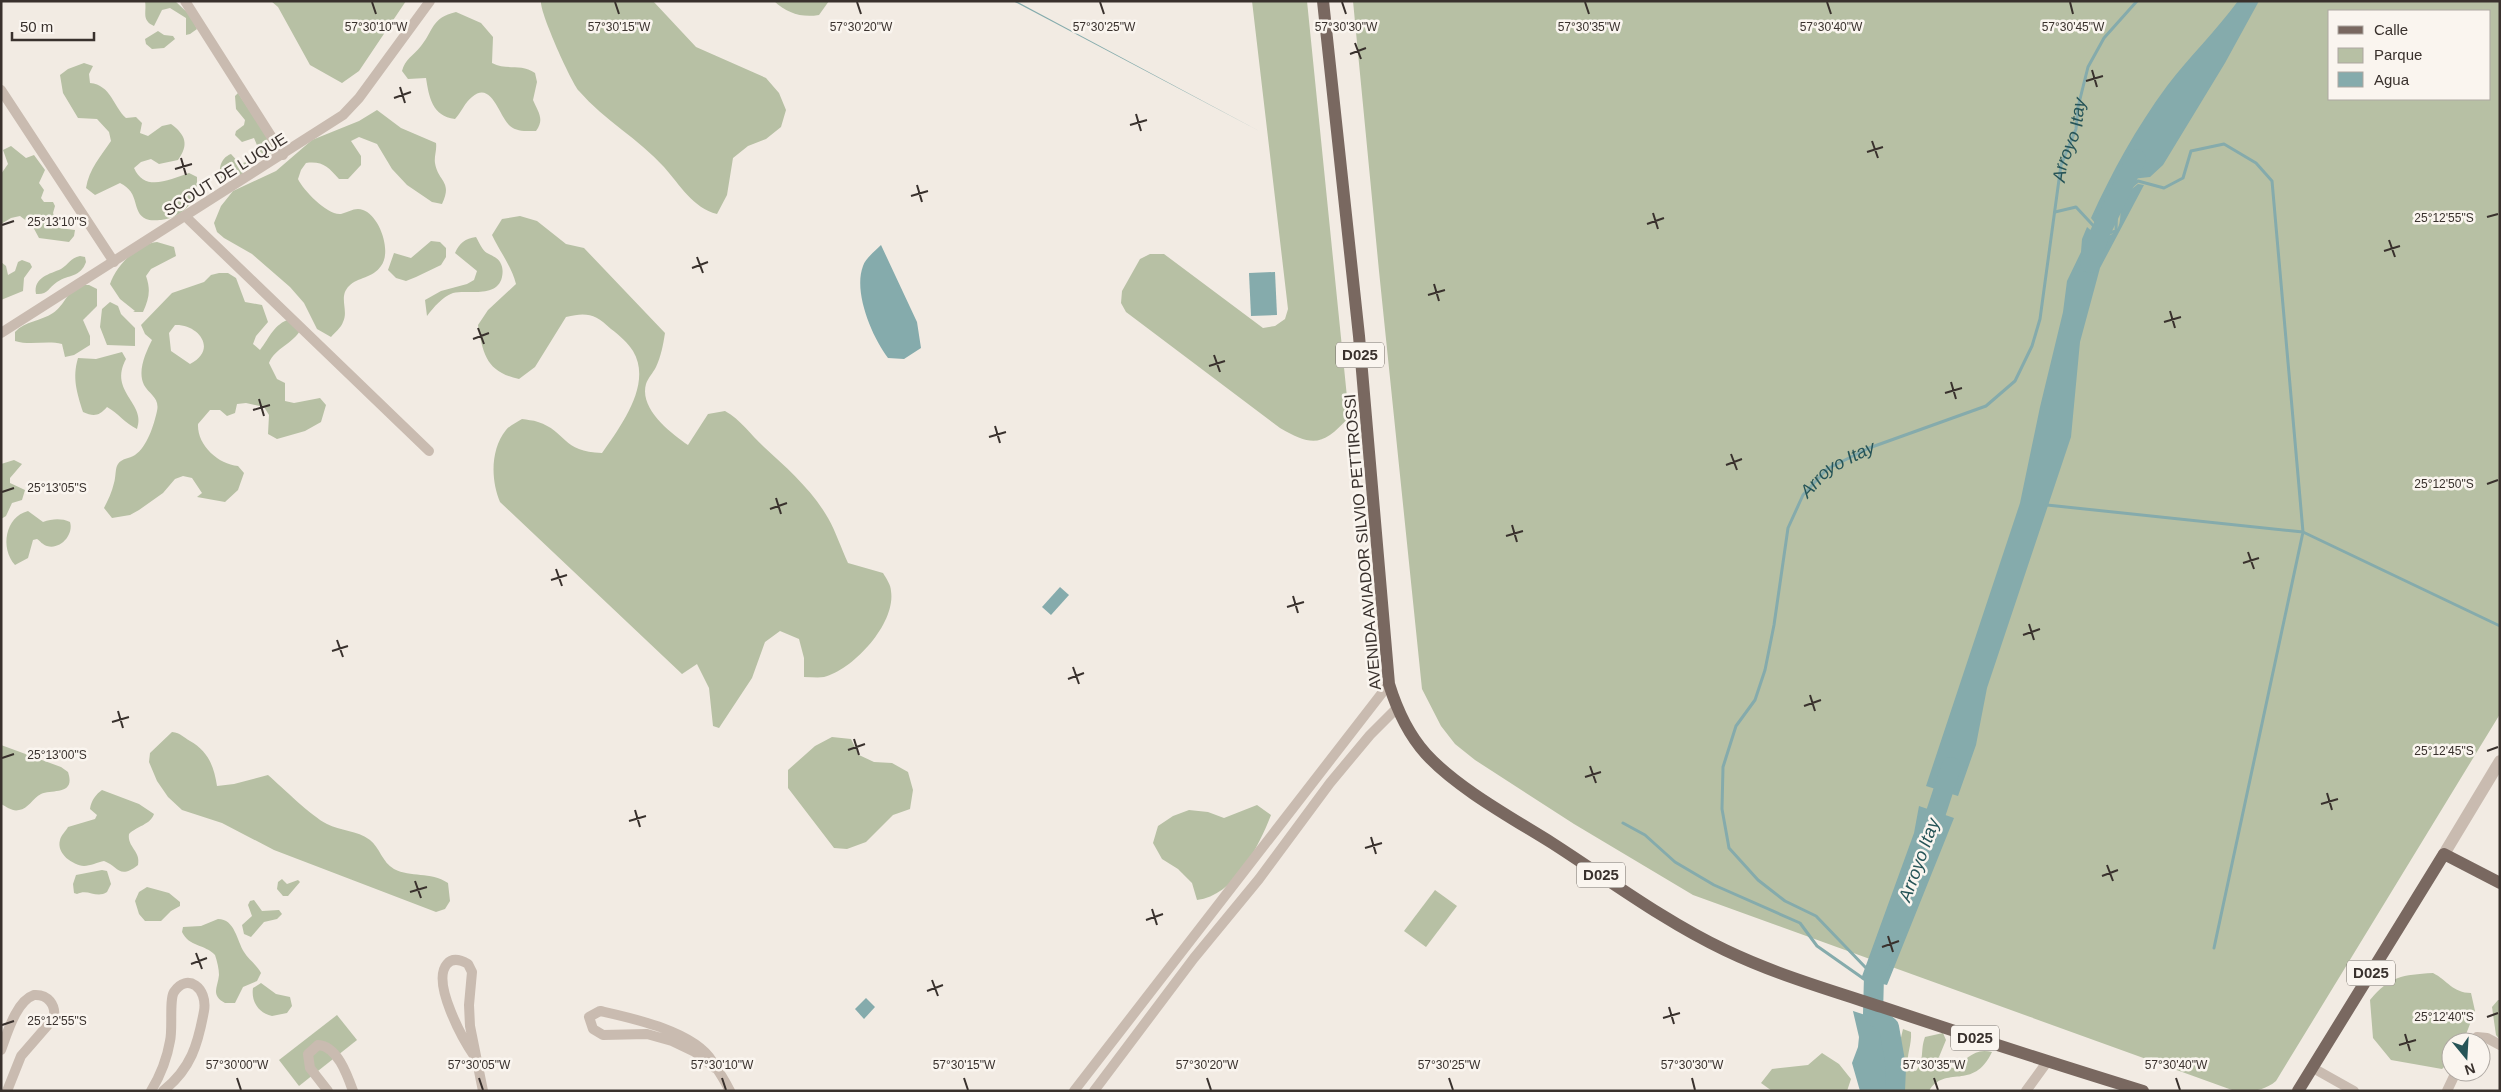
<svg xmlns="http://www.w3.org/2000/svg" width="2501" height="1092" font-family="Helvetica,sans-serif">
	<rect width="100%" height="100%" fill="#f2ebe3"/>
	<g fill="#b7c0a4" fill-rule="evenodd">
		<path d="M 145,1 L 175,1 L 191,16 L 197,29 L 190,34 L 186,35 L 186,18 L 170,8 L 162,10 L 154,26 C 141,20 147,12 145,1 Z"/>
		<path d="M 271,1 L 406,1 L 359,71 L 342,83 L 310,65 L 278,7 Z"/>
		<path d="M 541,1 L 653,1 L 696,47 L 766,78 L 779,93 L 786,110 L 781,127 L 766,139 L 748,146 L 733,158 L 727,195 L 717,214 C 693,208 680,185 664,167 C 639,139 604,120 579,91 C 571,82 539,11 541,1 Z"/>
		<path d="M 774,1 L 829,1 L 819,15 C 801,18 787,13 774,1 Z"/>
		<path d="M 1252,1 L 1307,1 L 1349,417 C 1323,446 1313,447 1280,428 L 1126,312 L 1121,303 L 1122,291 L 1140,259 L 1150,254 L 1164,254 L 1263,328 L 1275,326 L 1285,319 L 1288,309 Z"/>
		<path d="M 1353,1 L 2500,1 L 2500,714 L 2276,1081 C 2263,1092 2248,1092 2232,1090 L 1693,895 L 1574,824 L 1475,760 L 1455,744 L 1441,726 L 1422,689 L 1379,271 ZM 2330,11 L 2490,11 L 2490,99 L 2330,99 Z"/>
		<path d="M 456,12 L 481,23 L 493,37 L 492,63 C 507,71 521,63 535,73 L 537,82 L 533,100 C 538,112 545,119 536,131 C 527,131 517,132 510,126 C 499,117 492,80 472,97 C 465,102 461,113 455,119 C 432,116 429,97 426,78 L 408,79 L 402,71 C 405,59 413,56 421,46 C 434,30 431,18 456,12 Z"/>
		<path d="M 158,31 L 164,35 L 173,36 L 175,39 L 164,48 L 152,49 L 146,44 L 145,39 Z"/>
		<path d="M 84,63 L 93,66 L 89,74 L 90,83 C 111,85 113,106 126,118 L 136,117 L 142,123 L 140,133 L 148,136 L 162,126 L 171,124 C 186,135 189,145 178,160 L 159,164 L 151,159 L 141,162 L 134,168 C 145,193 170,179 189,173 L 197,177 C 198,200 185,217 161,220 C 157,220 150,221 146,219 C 131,212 141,193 120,183 L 95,195 L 86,188 C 89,169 101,156 111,141 L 109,132 L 97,119 L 78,118 L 63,93 L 60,75 L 68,69 Z"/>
		<path d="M 238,93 L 275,149 L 273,153 L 265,157 L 259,150 L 254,138 L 242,142 L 235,135 L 236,131 L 244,125 L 245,120 L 236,109 L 235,96 Z"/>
		<path d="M 377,110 L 401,128 L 436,143 C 437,150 434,157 435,163 C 438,182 453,181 442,204 L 432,202 L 407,185 L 392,169 L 377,144 L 359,137 L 351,141 L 361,156 L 361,165 L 348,179 L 339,179 C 328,167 323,161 306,163 L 301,170 L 298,179 C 303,190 328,216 341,214 C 349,212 355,207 363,210 C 380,216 392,252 381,266 C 373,278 358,277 349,286 C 338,297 349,310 343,322 C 341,328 335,332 331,337 L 317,329 L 304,303 L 290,287 L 252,254 L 224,238 L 217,232 L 214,223 L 221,206 L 233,191 L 276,171 L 312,140 L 359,121 Z"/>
		<path d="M 11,146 L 26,158 L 34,155 L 45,170 L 39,183 L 44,190 L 41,198 L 44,202 L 53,202 L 55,206 L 53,213 L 59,228 L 75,230 L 74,236 L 69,242 L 39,238 L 32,225 L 20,216 L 11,218 L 1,224 L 1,174 L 8,164 L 3,150 Z"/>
		<path d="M 231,154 L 240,164 L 252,160 L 254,162 L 241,175 L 223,181 C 217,171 220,158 231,154 Z"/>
		<path d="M 520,216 L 537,221 L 566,244 L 584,248 L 665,333 C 663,346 661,356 656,367 C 653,373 648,378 646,384 C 639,409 671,433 688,445 L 708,414 L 725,411 C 741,420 750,434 764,447 C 787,468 812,490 828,518 C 836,532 841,548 848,563 L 883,573 C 886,578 891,585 891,591 C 896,623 854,669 824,677 C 818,678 811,677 804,677 L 804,658 L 799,639 L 780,631 L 765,642 L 752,678 L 719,728 L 713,726 L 709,688 L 697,664 L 682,674 L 500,502 C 491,481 490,450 506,430 C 509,426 517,422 522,419 C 527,420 533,420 538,422 C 566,431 562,452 602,453 C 620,427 653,384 633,351 C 628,343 619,335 611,329 C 595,314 587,312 566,317 L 535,367 L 519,379 C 487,372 483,355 478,325 L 488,310 L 516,284 C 511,265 500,252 492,235 L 502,219 Z"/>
		<path d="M 476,237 C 479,242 482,250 487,253 C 492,256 497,257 500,262 C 503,267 503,272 502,277 C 497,299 467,289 453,293 C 442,297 434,307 427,316 L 425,300 L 441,291 L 467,284 L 474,280 L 477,271 L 455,253 C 460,242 465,239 476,237 Z"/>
		<path d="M 431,241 L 440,242 L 446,248 L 446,257 L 441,265 L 416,277 L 406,281 L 396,278 L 388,270 L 394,253 L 411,258 Z"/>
		<path d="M 157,242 L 174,247 L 176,256 L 151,269 L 146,276 C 151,290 149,299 143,312 L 133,312 L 135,311 L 120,299 L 110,284 C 116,266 137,244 157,242 Z"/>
		<path d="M 80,256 L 85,257 L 86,262 C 80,278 69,274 57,282 C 48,288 48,295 36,294 C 33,277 50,274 61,269 C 69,264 70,258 80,256 Z"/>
		<path d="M 22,260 L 30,263 L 32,267 L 24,278 L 23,291 L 1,300 L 1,262 L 6,266 L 8,275 L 15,271 L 18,262 Z"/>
		<path d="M 219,273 L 228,273 L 236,278 L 245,302 L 262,305 L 268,322 L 256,336 L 253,344 L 260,350 C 270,337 274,324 290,319 L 301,329 C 293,344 275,348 269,363 L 277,379 L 285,383 L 285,401 L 294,403 L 320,398 L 326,405 L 321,422 L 305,431 L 277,439 L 268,434 L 269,415 L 264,407 L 246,403 L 237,404 L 235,413 L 227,416 L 220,410 L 210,410 L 198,424 C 197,445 218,464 238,466 L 244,473 L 238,490 L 225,502 L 197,497 L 202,493 L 192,478 L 183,476 L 175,479 L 163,493 L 139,510 L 130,515 L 112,518 L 104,508 C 108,500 112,492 114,483 C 116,477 115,468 118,464 C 122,458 129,459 135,455 C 147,447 154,425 157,411 C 160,398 149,394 144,385 C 137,371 146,352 152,340 L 145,334 L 141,325 L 172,293 L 204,282 L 211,275 ZM 175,325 C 199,324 218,350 190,364 L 171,351 L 169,333 Z"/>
		<path d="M 80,285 L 89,285 L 97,289 L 97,306 L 83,320 L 90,336 L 90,345 L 74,355 L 65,357 L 62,344 C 46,340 31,346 15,341 L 15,332 C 25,321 41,321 53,313 C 65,305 67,291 80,285 Z"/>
		<path d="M 110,302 L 118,306 L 121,314 L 135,328 L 135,346 L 107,345 L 100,327 L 102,309 Z"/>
		<path d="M 122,352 L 126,359 C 108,392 147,403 137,429 C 126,424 118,413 107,407 C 99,416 94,417 83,412 C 77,393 72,378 78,358 L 96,359 Z"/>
		<path d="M 14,460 L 22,464 L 10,478 L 10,483 L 25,490 L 22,500 L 12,503 L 6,516 L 1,519 L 1,464 Z"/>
		<path d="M 28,511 L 43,522 C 52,519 61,518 70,522 C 74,535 60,550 47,546 C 43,545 40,541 37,539 L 33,540 L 28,558 L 15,565 C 0,548 5,517 28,511 Z"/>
		<path d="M 172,732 C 181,733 183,737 190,741 C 208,751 214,766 217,786 L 234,784 L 268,775 C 283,788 311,816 327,824 C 340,831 357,830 370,840 C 380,848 382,862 394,869 C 411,878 430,871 448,883 L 450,901 L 445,909 L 436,912 L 274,850 L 222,823 L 182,810 L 168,797 L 157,781 L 149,762 L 150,753 Z"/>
		<path d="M 832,737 L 851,739 L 859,755 L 874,762 L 892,763 L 908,772 L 913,790 L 910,809 L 893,815 L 866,842 L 847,849 L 834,848 L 788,788 L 788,770 L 815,746 Z"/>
		<path d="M 1,745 L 61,767 L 68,772 C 76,796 52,789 41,794 C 33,798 28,809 19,810 C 13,812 7,807 1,804 Z"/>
		<path d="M 102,790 L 139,804 L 154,814 C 150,825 137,826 129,834 C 127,847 141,851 138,865 C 119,880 118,866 104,861 C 98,862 90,866 84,866 C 73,865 56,854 60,840 C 61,835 66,831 68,827 L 95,819 L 97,815 L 90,809 C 91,801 96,794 102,790 Z"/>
		<path d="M 1257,805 L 1271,815 C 1259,846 1234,896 1197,900 L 1192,883 L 1178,869 L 1162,859 L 1153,843 L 1158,826 L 1173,816 L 1189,810 L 1208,812 L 1224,818 Z"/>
		<path d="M 102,870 L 107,871 L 111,884 L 107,892 C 96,899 88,888 77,894 L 74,893 L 73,884 L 76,875 Z"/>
		<path d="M 282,879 L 287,884 L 298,880 L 300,882 L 288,896 L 283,896 L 277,889 L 278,882 Z"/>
		<path d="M 147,887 L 169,893 L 180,902 L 180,906 L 171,911 L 161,921 L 145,921 L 139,914 L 135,901 L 139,892 Z"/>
		<path d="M 1435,890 L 1457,906 L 1426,947 L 1404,931 Z"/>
		<path d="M 254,900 L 262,911 L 279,910 L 282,914 L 277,919 L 264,922 L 251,937 L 244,934 L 242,925 L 252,916 L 248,905 L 250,901 Z"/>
		<path d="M 218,919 C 235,919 237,941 244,952 C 248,959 257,965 261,973 L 257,981 L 243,987 L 235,1003 L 225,1003 C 210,995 218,987 219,975 C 219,969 217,961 215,955 C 205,944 189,947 182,932 L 183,927 L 201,926 Z"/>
		<path d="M 2433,973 C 2447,980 2453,993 2471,993 L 2475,1011 L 2463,1042 L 2451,1042 L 2451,1060 L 2442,1069 L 2391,1060 L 2373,1038 L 2370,1000 C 2390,976 2402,975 2433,973 Z"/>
		<path d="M 261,983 L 276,994 L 290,997 L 292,1006 L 287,1013 L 272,1016 C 258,1013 251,1001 253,988 Z"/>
		<path d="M 2498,1000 L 2500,1000 L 2500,1040 L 2496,1035 L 2492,1007 Z"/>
		<path d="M 337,1015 L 357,1040 L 299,1086 L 279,1060 Z"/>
		<path d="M 1903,1029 L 1911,1032 C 1912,1045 1906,1055 1908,1068 L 1916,1071 C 1925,1059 1920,1050 1925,1037 L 1943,1033 L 1946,1040 L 1939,1057 L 1945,1065 L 1953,1068 C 1967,1060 1974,1047 1992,1052 C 1973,1092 1945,1064 1929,1091 L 1901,1091 L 1904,1072 L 1899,1046 Z"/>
		<path d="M 1822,1053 L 1839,1064 L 1851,1079 L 1847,1091 L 1772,1091 L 1761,1083 L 1772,1069 L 1808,1065 Z"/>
	</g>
	<g fill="#85abac">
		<path d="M 1013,1 L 1016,1 L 1261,132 Z"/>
		<path d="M 2238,1 L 2259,1 L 2225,63 L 2163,165 L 2150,177 L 2131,179 L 2120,187 L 2112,198 L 2112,227 L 2102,232 L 2091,218 C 2112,172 2136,128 2167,86 C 2189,57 2216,31 2238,1 Z"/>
		<path d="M 2138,184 L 2144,185 L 2100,268 L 2080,342 L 2071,437 L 1987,688 L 1976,745 L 1958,796 L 1926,786 L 2020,503 L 2040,407 L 2063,312 L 2067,281 L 2081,252 L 2082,239 L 2087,227 L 2101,239 C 2127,231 2117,219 2123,196 Z"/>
		<path d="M 881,245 L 917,322 L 921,348 L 904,359 L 888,358 C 872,337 853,292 863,266 C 865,259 875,251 881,245 Z"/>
		<path d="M 1275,272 L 1277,315 L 1251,316 L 1249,273 Z"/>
		<path d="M 1060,587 L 1069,595 L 1051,615 L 1042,607 Z"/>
		<path d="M 1919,806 L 1954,818 L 1887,985 L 1861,979 L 1914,833 Z"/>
		<path d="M 866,998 L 875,1007 L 864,1019 L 855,1009 Z"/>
		<path d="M 1852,1007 L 1893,1022 L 1899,1066 L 1899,1091 L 1860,1091 L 1852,1063 L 1858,1047 L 1859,1037 Z"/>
	</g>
	<path fill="#f2ebe3" d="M 1852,1004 L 1894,1020 L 1896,1025 L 1850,1010 L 1849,1006 Z"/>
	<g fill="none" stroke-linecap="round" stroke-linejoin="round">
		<g stroke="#85abac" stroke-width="3">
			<path d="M 2055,212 L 2076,207 L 2102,235 L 2116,231 L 2117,198 L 2138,181 L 2164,188 L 2183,178 L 2191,151 L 2224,144 L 2256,163 L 2272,181 L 2303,532 L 2500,626"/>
			<path d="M 2047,505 L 2303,532 L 2214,948"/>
			<path d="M 1623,823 L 1645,835 L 1675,862 L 1714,885 L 1800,923 L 1817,946 L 1874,986"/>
			<path id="s1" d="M 1867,969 L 1816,916 L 1785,901 L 1758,880 L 1729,848 L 1722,809 L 1723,767 L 1736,726 L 1755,700 L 1765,670 L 1774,625 L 1788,528 L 1803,495 L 1827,469 L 1869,448 L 1986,406 L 2015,381 L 2032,346 L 2040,319 L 2061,165 L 2076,129 L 2078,107 L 2088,67 L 2104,38 L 2137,1"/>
		</g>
		<g stroke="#85abac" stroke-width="20">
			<path d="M 2090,263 L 2100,233 L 2136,159"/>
			<path d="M 1928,837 L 1951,767"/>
			<path d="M 1882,957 L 1874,976 L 1873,1014 L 1889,1027 L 1896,1067 L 1895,1091"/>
		</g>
		<g stroke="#c9bbb0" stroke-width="10">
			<path d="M 185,1 L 283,155"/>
			<path d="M 1,90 L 114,262"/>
			<path d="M 186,217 L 429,451"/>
			<path d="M 1,333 L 343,115 L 359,98 L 430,1"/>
			<path d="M 2472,1042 L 2477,1037 L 2487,1038 L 2500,1045"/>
			<path d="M 1,1050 C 7,1034 16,1001 34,995 C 48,994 56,1005 54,1018 L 21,1056 L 7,1091"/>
			<path d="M 475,1057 C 463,1040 431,982 447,964 C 453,957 461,960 468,964 L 472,972 L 469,1005 L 470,1026 L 483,1091"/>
			<path d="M 715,1068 L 695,1052 L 672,1041 L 647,1034 L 603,1035 L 593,1029 L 589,1017 L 600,1011 C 631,1018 694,1031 712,1061 C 718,1070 725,1081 730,1091"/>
			<path d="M 2313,1068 L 2354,1091"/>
			<path d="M 151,1091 C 160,1076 167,1059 170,1041 C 173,1029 169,1000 174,992 C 187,972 208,988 204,1011 C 198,1044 191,1069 163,1091"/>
			<path d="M 328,1091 L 310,1068 L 308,1054 L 318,1045 C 337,1046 347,1074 353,1091"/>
			<path d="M 1074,1091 L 1389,684"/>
			<path d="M 1094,1091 L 1194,958 L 1259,879 L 1330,783 L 1370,735 L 1397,708"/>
			<path d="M 2026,1091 L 2047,1062"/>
			<path d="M 2447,1091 L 2456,1072"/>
		</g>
		<path stroke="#c9bbb0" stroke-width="12" d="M 2444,854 L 2500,761"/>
		<g stroke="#796860" stroke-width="12">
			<path d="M 1323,1 L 1359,336 L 1389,684 C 1397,710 1408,734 1426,754 C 1457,788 1512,818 1552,843 C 1608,879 1664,921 1725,950 C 1775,974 1829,990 1882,1007 C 1969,1036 2055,1064 2143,1091"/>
			<path d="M 2298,1091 L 2444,854 L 2500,883"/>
		</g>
	</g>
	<path fill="none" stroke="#39312d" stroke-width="2" d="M 372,2 L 376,14M 615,2 L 619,14M 857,2 L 861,14M 1100,2 L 1104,14M 1342,2 L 1346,14M 1585,2 L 1589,14M 1827,2 L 1831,14M 2070,2 L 2073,14M 1355,43 L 1361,59M 1350,54 L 1366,48M 2092,70 L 2097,87M 2086,81 L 2103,76M 400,87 L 405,103M 394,98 L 411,92M 1136,114 L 1141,131M 1130,125 L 1147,120M 1872,141 L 1878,158M 1867,152 L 1883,147M 181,158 L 186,175M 175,169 L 192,164M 917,185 L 922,202M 911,196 L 928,191M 1653,213 L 1658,229M 2487,217 L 2498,214M 1647,224 L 1664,218M 2,225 L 14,221M 2389,240 L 2395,257M 2384,251 L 2400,246M 697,257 L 703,273M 692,268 L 708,262M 1434,284 L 1439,301M 1428,295 L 1445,290M 2170,311 L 2175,328M 2164,322 L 2181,317M 478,328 L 484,344M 473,339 L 489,333M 1214,355 L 1220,372M 1209,366 L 1225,361M 1951,382 L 1956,399M 1945,393 L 1962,388M 259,399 L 264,416M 253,410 L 270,405M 995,426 L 1000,443M 989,437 L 1006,432M 1731,454 L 1737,470M 1726,465 L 1742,459M 2487,484 L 2498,480M 2,492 L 14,488M 776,498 L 781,514M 770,509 L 787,503M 1512,525 L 1517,542M 1506,536 L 1523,531M 2248,552 L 2254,569M 2243,563 L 2259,558M 556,569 L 562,586M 551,580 L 567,575M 1293,596 L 1298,613M 1287,607 L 1304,602M 2029,624 L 2034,640M 2023,635 L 2040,629M 337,640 L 343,657M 332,651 L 348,646M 1073,667 L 1079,684M 1068,679 L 1084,673M 1810,695 L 1815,711M 1804,706 L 1821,700M 118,711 L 123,728M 112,722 L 129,717M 854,739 L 859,755M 848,750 L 865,744M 2487,751 L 2498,747M 2,758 L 14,754M 1590,766 L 1596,783M 1585,777 L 1601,772M 2327,793 L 2332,810M 2321,804 L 2338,799M 635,810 L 640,827M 629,821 L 646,816M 1371,837 L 1376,854M 1365,848 L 1382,843M 2107,865 L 2113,881M 2102,876 L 2118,870M 415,881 L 421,898M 410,892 L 427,887M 1152,909 L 1157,925M 1146,920 L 1163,914M 1888,936 L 1893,952M 1882,947 L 1899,941M 196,953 L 202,969M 191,964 L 207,958M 932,980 L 938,996M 927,991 L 943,985M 1669,1007 L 1674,1024M 2487,1017 L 2498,1013M 1663,1018 L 1680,1013M 2,1025 L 14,1021M 2405,1034 L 2410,1051M 2399,1045 L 2416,1040M 237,1078 L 241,1090M 479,1078 L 483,1090M 722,1078 L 726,1090M 964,1078 L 968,1090M 1207,1078 L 1211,1090M 1449,1078 L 1453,1090M 1692,1078 L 1695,1090M 1934,1078 L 1938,1090M 2176,1078 L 2180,1090"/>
	<g text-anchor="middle" stroke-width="5" stroke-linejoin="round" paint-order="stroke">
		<g fill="#faf5ef" stroke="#736c67" stroke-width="1">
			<rect x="1336" y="342.5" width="48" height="25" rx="4"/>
			<rect x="1577" y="862.5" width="48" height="25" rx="4"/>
			<rect x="2347" y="960.5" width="48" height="25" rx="4"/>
			<rect x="1951" y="1025.5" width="48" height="25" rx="4"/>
		</g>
		<g font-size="15" font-weight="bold" fill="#39312d">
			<text x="1360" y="360">D025</text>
			<text x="1601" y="880">D025</text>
			<text x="2371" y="978">D025</text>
			<text x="1975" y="1043">D025</text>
		</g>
		<g font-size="16" fill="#39312d" stroke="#faf5ef">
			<text transform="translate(225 174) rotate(-32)" y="6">SCOUT DE LUQUE</text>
			<text transform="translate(1362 542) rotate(-95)" y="6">AVENIDA AVIADOR SILVIO PETTIROSSI</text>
		</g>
		<g font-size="18" font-style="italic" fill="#265457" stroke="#faf5ef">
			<text dy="6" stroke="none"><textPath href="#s1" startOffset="1048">Arroyo Itay</textPath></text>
			<text dy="6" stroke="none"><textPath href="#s1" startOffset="598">Arroyo Itay</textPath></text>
			<text transform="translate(1919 860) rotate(-70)" y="6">Arroyo Itay</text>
		</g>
	</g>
	<g font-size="12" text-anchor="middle" fill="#39312d" stroke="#faf5ef" stroke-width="5" stroke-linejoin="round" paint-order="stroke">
		<text x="376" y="31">57°30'10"W</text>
		<text x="619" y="31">57°30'15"W</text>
		<text x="861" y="31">57°30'20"W</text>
		<text x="1104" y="31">57°30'25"W</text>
		<text x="1346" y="31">57°30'30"W</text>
		<text x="1589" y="31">57°30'35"W</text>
		<text x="1831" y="31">57°30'40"W</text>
		<text x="2073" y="31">57°30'45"W</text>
		<text x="2444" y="222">25°12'55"S</text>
		<text x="57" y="226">25°13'10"S</text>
		<text x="2444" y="488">25°12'50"S</text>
		<text x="57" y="492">25°13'05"S</text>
		<text x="2444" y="755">25°12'45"S</text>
		<text x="57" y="759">25°13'00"S</text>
		<text x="2444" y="1021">25°12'40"S</text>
		<text x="57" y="1025">25°12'55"S</text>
		<text x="479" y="1069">57°30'05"W</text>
		<text x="722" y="1069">57°30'10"W</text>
		<text x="964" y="1069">57°30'15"W</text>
		<text x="1207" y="1069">57°30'20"W</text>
		<text x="1692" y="1069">57°30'30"W</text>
		<text x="1934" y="1069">57°30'35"W</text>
		<text x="2176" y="1069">57°30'40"W</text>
		<text x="237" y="1069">57°30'00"W</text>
		<text x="1449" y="1069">57°30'25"W</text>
	</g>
	<rect width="2501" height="1092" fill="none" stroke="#39312d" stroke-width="5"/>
	<rect x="2328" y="10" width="162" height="90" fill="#faf5ef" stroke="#ada7a1"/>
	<rect x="2338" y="26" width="25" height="8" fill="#796860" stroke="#ada7a1"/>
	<text x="2374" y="35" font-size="15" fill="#39312d">Calle</text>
	<rect x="2338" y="48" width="25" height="15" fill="#b7c0a4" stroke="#ada7a1"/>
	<text x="2374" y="60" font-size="15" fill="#39312d">Parque</text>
	<rect x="2338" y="72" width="25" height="15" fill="#85abac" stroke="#ada7a1"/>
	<text x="2374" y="85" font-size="15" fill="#39312d">Agua</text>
	<g transform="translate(2466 1057) rotate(162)"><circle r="24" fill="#faf5ef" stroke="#ada7a1"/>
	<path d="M0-4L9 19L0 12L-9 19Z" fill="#265457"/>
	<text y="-8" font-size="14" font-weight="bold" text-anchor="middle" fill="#39312d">N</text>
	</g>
	<path d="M12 32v8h82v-8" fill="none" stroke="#39312d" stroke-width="2.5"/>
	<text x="20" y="32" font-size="15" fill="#39312d" stroke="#faf5ef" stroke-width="4" paint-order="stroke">50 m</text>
</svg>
